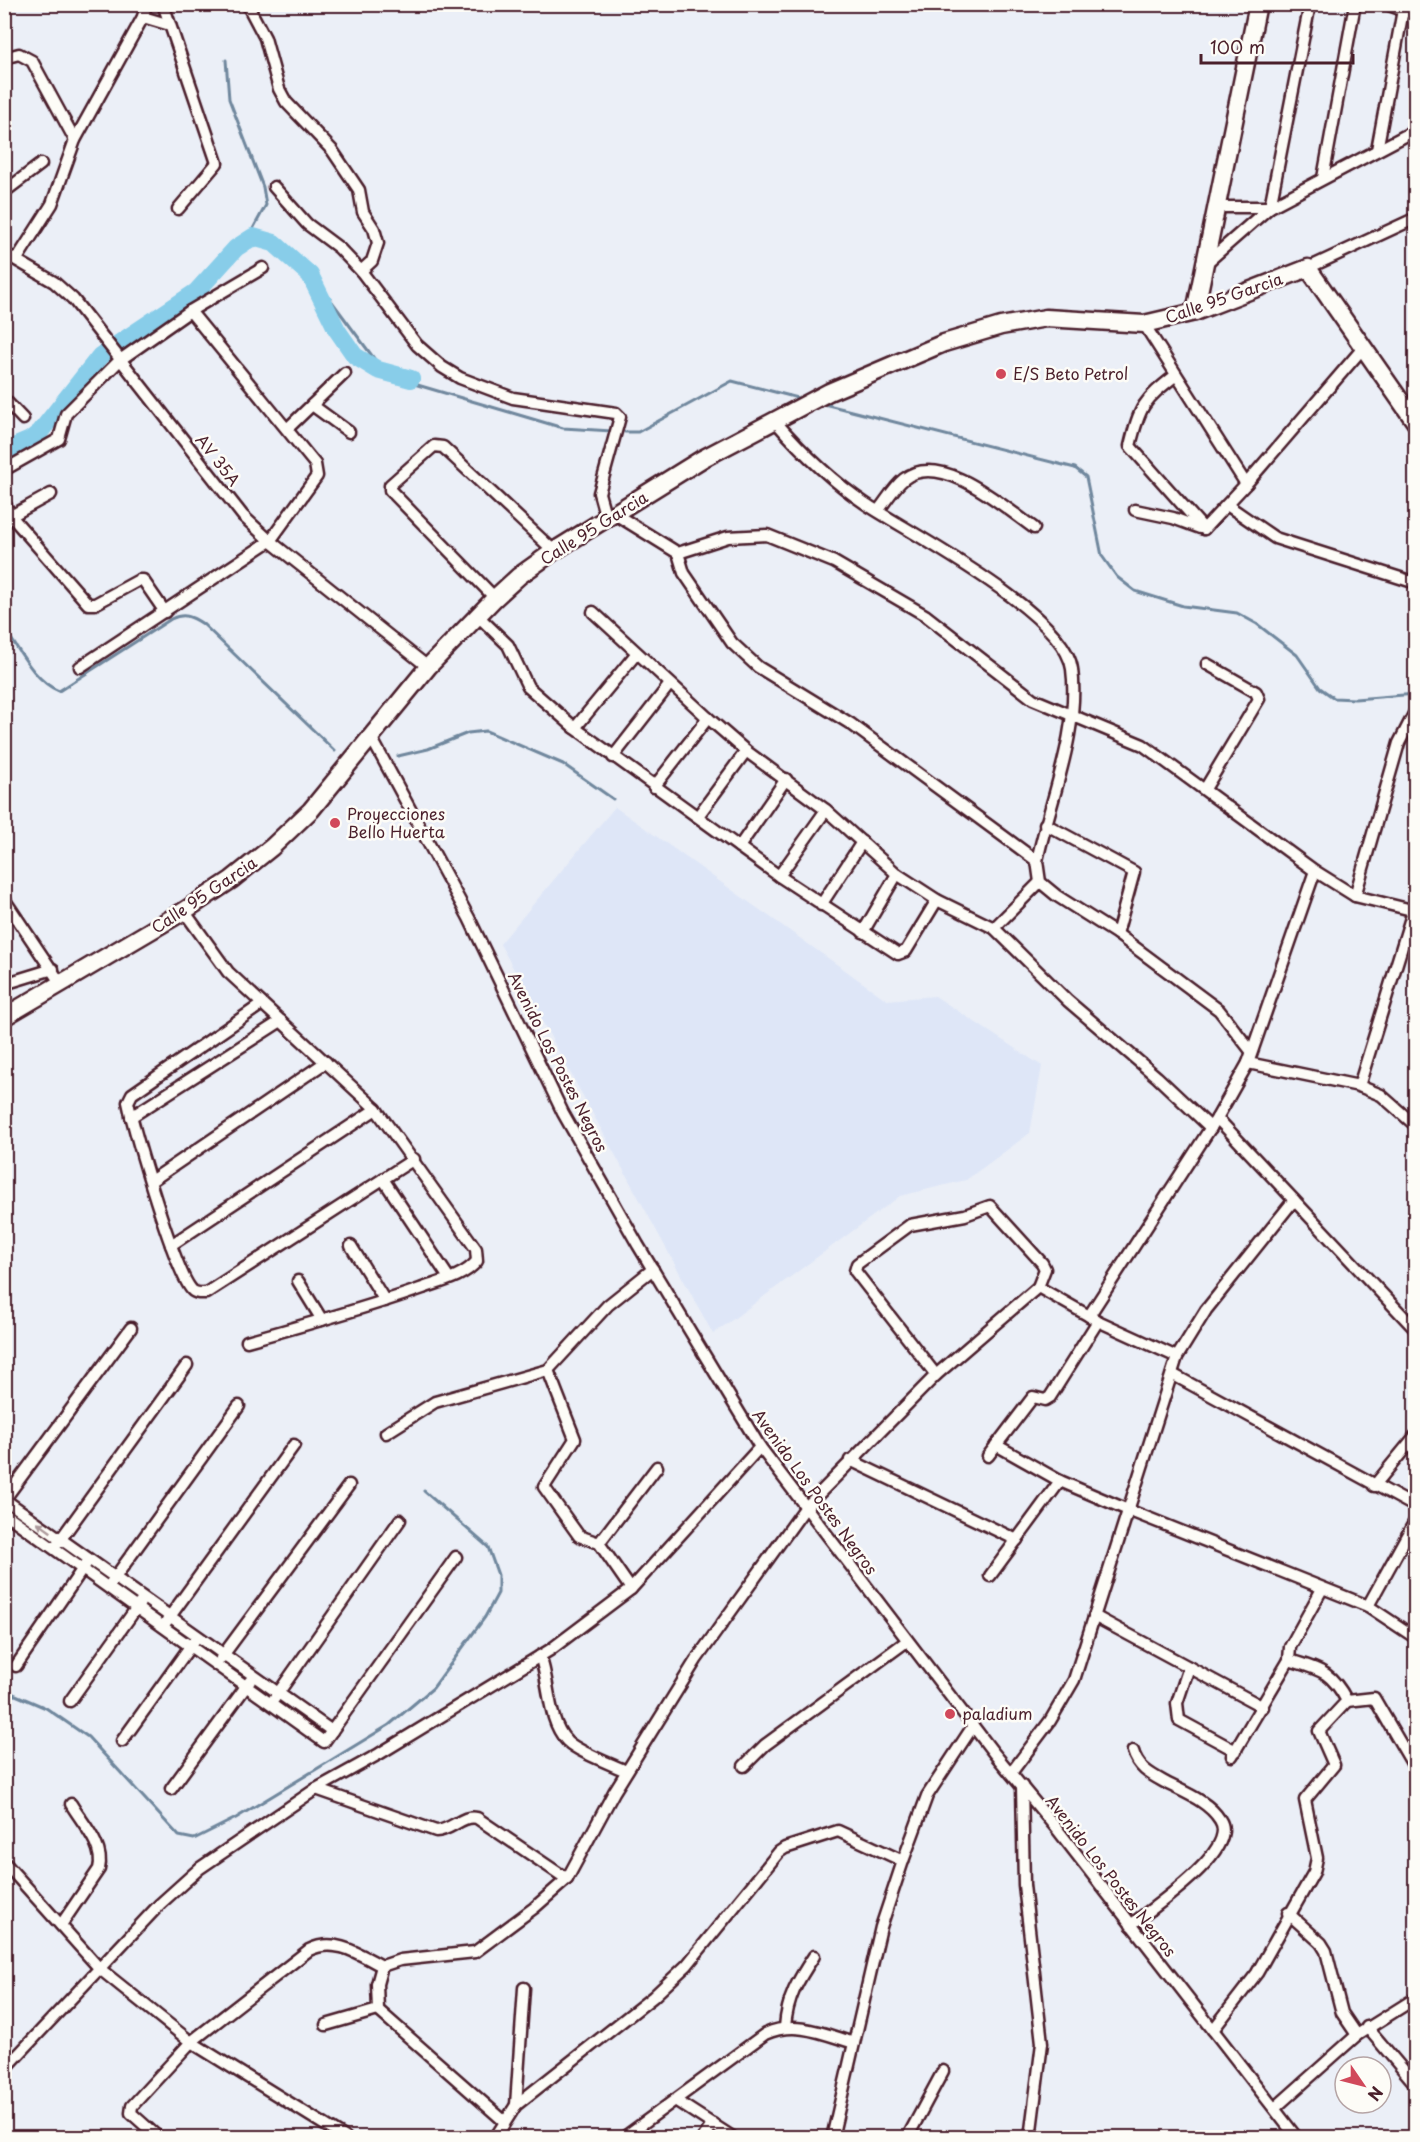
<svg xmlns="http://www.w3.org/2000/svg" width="1420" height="2142" font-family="'Playpen Sans',sans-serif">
	<rect width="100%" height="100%" fill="#ebeff7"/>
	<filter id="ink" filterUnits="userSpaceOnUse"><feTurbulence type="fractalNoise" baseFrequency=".0167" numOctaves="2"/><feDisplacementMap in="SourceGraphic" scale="12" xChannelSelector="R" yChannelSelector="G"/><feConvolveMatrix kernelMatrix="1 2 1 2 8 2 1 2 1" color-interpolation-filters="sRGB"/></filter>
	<g filter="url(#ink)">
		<path fill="#dee6f7" d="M 615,807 L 887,1000 L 935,996 L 1042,1066 L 1030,1133 L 966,1180 L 900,1196 L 713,1334 L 500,944 Z"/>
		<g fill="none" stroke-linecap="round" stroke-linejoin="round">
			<g stroke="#6f879d" stroke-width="3">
				<path d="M 248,238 L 262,239 L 286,246 L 310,272 L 387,376 L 563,428 L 612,431"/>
				<path d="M 820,403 L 1075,468 L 1086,477 L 1102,556 L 1117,577 L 1135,591 L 1183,606 L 1237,613 L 1257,624 L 1297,655 L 1320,688 L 1334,698 L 1355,699 L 1416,694"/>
				<path d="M 625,432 L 638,432 L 732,381 L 802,399"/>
				<path d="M 4,454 L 13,453 L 34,435 L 97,353 L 181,302 L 208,280 L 228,251 L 248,238 L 266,205 L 263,187 L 229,99 L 226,60"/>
				<path d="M 4,628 C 19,649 34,681 59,691 L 171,619 C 184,613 191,616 203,624 L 335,751"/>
				<path d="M 398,756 L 428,749 L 468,733 L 486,731 L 563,764 L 613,799"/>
				<path d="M 4,1690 L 46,1708 L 88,1737 L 179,1836 L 194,1839 L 236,1818 L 389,1725 L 433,1688 L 485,1617 L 498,1593 L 498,1575 L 488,1547 L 424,1491"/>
			</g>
			<path stroke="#88cde9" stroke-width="18" d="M 4,451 L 30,440 L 40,432 L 100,356 L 196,292 L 236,248 L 253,237 L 274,243 L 310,275 L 337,330 L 355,356 L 378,370 L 411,379"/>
			<defs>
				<g id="street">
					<path d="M 163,4 L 217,163 L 178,209"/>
					<path d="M 247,4 L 265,38 L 279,89 L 286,102 L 332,150 L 359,190 L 363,212 L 374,229 L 378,243 L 372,261 L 361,271"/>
					<path d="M 1386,4 L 1416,15"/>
					<path d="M 143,17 L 170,25"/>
					<path d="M 4,58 L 19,54 L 32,61 L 75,140"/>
					<path d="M 1377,150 L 1403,10 L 1414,4"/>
					<path d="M 1323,178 L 1355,4"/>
					<path d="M 274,187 L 307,224 L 339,248 L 361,271 L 417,345 L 442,367 L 460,378 L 513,398 L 616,413 L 620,417 L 599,493 L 606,518"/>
					<path d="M 4,192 L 41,164"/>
					<path d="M 1216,207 L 1270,207 L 1310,4"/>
					<path d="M 4,253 L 54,282 L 73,299 L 243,516 L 270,541 L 428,667"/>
					<path d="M 17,259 L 52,204 L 75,140 L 143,17 L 146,4"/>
					<path d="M 1204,265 L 1270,207 L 1416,130"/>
					<path d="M 1308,268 L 1416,218"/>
					<path d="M 1144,324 L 1246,484"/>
					<path d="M 1176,375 C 1143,401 1140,405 1130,446 L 1204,529"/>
					<path d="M 4,399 L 23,419"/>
					<path d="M 312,405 L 349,432"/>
					<path d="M 775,421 C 801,451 833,482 866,504 C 913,535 1065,613 1072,669 C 1080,731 1050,800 1037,861 L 1040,882 L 1057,896 L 1117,934 L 1219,1010 L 1251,1051"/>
					<path d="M 287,429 L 345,373"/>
					<path d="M 4,470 L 59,439 L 66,414 L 120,360 L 190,311 L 263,268"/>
					<path d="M 4,502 L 11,516 L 88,604 L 95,604 L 139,580 L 143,580 L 165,612"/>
					<path d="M 1227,505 L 1275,538 L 1416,583"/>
					<path d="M 1135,510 L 1173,518 L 1200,528"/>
					<path d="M 878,511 C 886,501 894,487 904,479 C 941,450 1004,507 1034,528"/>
					<path d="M 615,514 L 678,553 L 728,537 L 767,535 L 834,562 L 925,615 L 1033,699 L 1143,745 L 1315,871 L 1355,896 L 1416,911"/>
					<path d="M 11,516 L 51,494"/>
					<path d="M 1204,529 L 1246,484 L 1363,348"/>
					<path d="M 678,553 L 684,573 L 732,643 L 758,667 L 851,724 L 1037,861"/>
					<path d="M 495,598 L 390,490 L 390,485 L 434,446 L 443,447 L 554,551"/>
					<path d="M 593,612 L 708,718 L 746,751 L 826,810 L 897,874 L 937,900 L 994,928 L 1068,1001 L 1157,1077 L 1211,1128"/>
					<path d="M 479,617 L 508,645 L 528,687 L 575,728 L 779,876 L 898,954 L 906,951 L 937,900"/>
					<path d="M 80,667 L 270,541 L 317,476 L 315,464 L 190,311"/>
					<path d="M 575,728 L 636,654"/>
					<path d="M 371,737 L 469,918 L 563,1113 L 638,1245 L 760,1447 L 993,1752 L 1057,1829 L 1297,2138"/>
					<path d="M 613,757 L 670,684"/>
					<path d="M 654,787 L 708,718"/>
					<path d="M 1205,789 L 1259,699 L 1256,692 L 1207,664"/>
					<path d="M 698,816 L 746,751"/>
					<path d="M 1045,824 L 1134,872 L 1117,934"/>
					<path d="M 739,847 L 786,779"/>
					<path d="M 779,876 L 826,810"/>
					<path d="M 1355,896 L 1399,743 L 1416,710"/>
					<path d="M 4,899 L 61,984"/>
					<path d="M 821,905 L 862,842"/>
					<path d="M 184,911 L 228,972 L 376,1109 L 476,1249 L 477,1261 C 464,1277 439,1282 420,1289 C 363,1309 305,1325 247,1341"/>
					<path d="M 994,928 L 1040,882"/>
					<path d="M 863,932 L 897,874"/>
					<path d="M 4,984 L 53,969"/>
					<path d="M 262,1004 L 132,1094 L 128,1102 C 134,1130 176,1277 193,1291 C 197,1294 201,1293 206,1293 L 414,1159"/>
					<path d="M 1248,1063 L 1359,1086 L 1381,1095 L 1416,1126"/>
					<path d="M 1359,1086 L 1413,911"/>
					<path d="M 131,1117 L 281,1021"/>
					<path d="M 1217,1118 L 1416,1330"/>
					<path d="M 383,1179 L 449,1278"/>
					<path d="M 151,1181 L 326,1062"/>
					<path d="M 171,1245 L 376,1109"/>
					<path d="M 351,1246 L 385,1301"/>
					<path d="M 298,1281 L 322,1320"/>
					<path d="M 1089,1316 L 1217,1118 L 1248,1063 L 1315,871"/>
					<path d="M 548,1370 L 575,1439 L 544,1487 L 579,1536 L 599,1543 L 631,1589"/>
					<path d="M 1172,1374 L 1416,1507"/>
					<path d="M 936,1375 L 855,1271 L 857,1264 L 910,1225 L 965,1215 L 990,1206 L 1042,1263 L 1045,1269 L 1038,1287"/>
					<path d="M 386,1433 L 435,1402 L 548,1370 L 608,1305 L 653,1269"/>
					<path d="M 996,1445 L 1060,1481 L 1128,1510 L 1368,1606 L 1416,1638"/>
					<path d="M 988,1456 L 1033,1397 L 1045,1400 L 1050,1397 L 1098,1321"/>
					<path d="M 850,1460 L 1017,1540"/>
					<path d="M 1374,1486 L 1416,1435"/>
					<path d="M 4,1499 L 332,1731"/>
					<path d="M 4,1500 L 131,1328"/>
					<path d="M 4,1513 L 324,1742 L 456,1557"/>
					<path d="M 58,1543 L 187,1365"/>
					<path d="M 599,1543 L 657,1467"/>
					<path d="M 990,1576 L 1060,1481"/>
					<path d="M 111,1583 L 239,1406"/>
					<path d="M 1368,1606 L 1416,1519"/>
					<path d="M 1094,1616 L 1263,1707"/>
					<path d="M 166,1622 L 294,1445"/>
					<path d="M 540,1656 C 550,1682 547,1720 567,1741 C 578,1752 611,1764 626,1771"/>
					<path d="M 221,1658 L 349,1485"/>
					<path d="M 16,1666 L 86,1564"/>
					<path d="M 1189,1667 L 1177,1703 L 1179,1720 L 1236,1751"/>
					<path d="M 274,1699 L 400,1520"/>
					<path d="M 70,1701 L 140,1603"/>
					<path d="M 1347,1701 L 1374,1698 L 1416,1770"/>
					<path d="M 122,1741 L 194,1641"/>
					<path d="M 1232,1756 L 1289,1660 L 1290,1647 L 1322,1589"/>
					<path d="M 744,1766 L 765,1745 L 907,1641"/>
					<path d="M 1011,1773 L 1050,1721 L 1074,1680 L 1177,1357 L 1206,1310 L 1294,1200"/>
					<path d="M 1022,1786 L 1024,1885 L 1042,2043 L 1030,2138"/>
					<path d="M 171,1789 L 250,1681"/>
					<path d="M 316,1789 L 436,1831 C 451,1831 463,1814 477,1818 L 567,1879"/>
					<path d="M 4,1862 L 100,1969 L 191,2042 L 346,2138"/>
					<path d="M 1288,1913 L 1321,1943 L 1326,1951 L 1342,2013 L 1357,2035"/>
					<path d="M 61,1925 L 99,1869 C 105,1846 82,1823 71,1804"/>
					<path d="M 1131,1925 C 1152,1908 1240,1850 1220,1820 C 1209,1802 1186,1793 1168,1784 C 1152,1775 1138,1769 1133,1751"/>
					<path d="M 382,1966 L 377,1984 L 378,2010 L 504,2121"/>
					<path d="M 326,2025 L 378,2010"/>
					<path d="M 785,2027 C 787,1998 798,1980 814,1956"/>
					<path d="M 1367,2027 L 1416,2085"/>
					<path d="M 1213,2030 L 1257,1973 L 1314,1872 L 1317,1858 L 1305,1800 L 1334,1765 L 1319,1731 L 1347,1701 C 1331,1671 1321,1670 1289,1660"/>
					<path d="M 4,2070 L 160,1904 L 200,1868 L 316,1789 L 379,1754 L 550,1650 L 631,1589 L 760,1447"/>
					<path d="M 675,2100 L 734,2138"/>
					<path d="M 516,2105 L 524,1988"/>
					<path d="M 1275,2108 L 1357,2035 L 1416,1998"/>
					<path d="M 159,2138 L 131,2113 L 132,2106 L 191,2042 L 309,1950 C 335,1937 359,1954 382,1966 L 400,1960 L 475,1952 L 534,1908 L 567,1879 L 614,1792 L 696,1660 L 805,1508 L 936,1375 L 1038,1287 L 1098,1321 L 1177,1357"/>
					<path d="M 495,2138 L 516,2105 L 653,1997 L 687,1965 L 779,1852 L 785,1848 L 838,1831 L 903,1861"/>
					<path d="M 623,2138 L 765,2034 C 796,2020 824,2034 854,2043"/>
					<path d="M 703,2138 L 713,2124"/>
					<path d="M 832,2138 L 881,1927 L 903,1861 L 927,1796 L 973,1726"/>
					<path d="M 907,2138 L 943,2071"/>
				</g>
				<g id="secondary">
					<path d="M 1195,312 L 1258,4"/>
					<path d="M 4,1017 L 184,911 L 231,880 L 272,847 L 311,810 L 428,667 L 495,598 L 519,576 L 554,551 L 702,459 L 829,392 L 944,343 L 1001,326 L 1046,318 L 1144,324 L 1195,312 L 1308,268 L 1416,423"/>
				</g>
			</defs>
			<use href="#street" stroke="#4a1f2b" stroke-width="15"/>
			<use href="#secondary" stroke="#4a1f2b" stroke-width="21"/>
			<use href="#street" stroke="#fdfcf7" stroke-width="10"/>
			<use href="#secondary" stroke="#fdfcf7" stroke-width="16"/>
		</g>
		<defs><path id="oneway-solid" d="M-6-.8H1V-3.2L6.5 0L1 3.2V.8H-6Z" transform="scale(1.5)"/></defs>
		<use fill="#ac999b" href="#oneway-solid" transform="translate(44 1527) rotate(-144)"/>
	</g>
	<g fill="#d1495b" stroke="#fdfcf7" stroke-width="2">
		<circle cx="1001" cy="374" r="6"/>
		<circle cx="335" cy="823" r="6"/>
		<circle cx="950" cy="1714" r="6"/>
	</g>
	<g text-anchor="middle" stroke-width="5" stroke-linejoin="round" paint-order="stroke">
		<g font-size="16" fill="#4a1f2b" stroke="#fdfcf7">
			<text transform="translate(1224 298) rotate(-19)" y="6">Calle 95 Garcia</text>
			<text transform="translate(218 460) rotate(52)" y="6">AV 35A</text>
			<text transform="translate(594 528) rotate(-32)" y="6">Calle 95 Garcia</text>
			<text transform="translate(204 895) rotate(-34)" y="6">Calle 95 Garcia</text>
			<text transform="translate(558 1062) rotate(63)" y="6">Avenido Los Postes Negros</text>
			<text transform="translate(815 1492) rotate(54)" y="6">Avenido Los Postes Negros</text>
			<text transform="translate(1111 1876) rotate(52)" y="6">Avenido Los Postes Negros</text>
		</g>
		<g font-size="16" fill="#4a1f2b" stroke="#fdfcf7" text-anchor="start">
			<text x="1013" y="380">E/S Beto Petrol</text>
			<text x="347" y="820">Proyecciones<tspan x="347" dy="18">Bello Huerta</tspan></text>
			<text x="962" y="1720">paladium</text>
		</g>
	</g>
	<rect width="1420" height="2142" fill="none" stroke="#fdfcf7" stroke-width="24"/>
	<rect x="12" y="12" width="1396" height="2118" fill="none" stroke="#4a1f2b" stroke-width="2" filter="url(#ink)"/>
	<g transform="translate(1363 2085) rotate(125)"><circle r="28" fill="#fdfcf7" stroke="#b5a4a5" stroke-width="1.5"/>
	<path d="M0-4.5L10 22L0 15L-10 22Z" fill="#d1495b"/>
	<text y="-9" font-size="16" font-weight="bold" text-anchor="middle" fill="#4a1f2b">N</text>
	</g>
	<path d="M1201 54v9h152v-9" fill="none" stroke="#4a1f2b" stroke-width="3"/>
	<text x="1210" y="54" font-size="18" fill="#4a1f2b" stroke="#fdfcf7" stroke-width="4.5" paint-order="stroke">100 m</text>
</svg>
